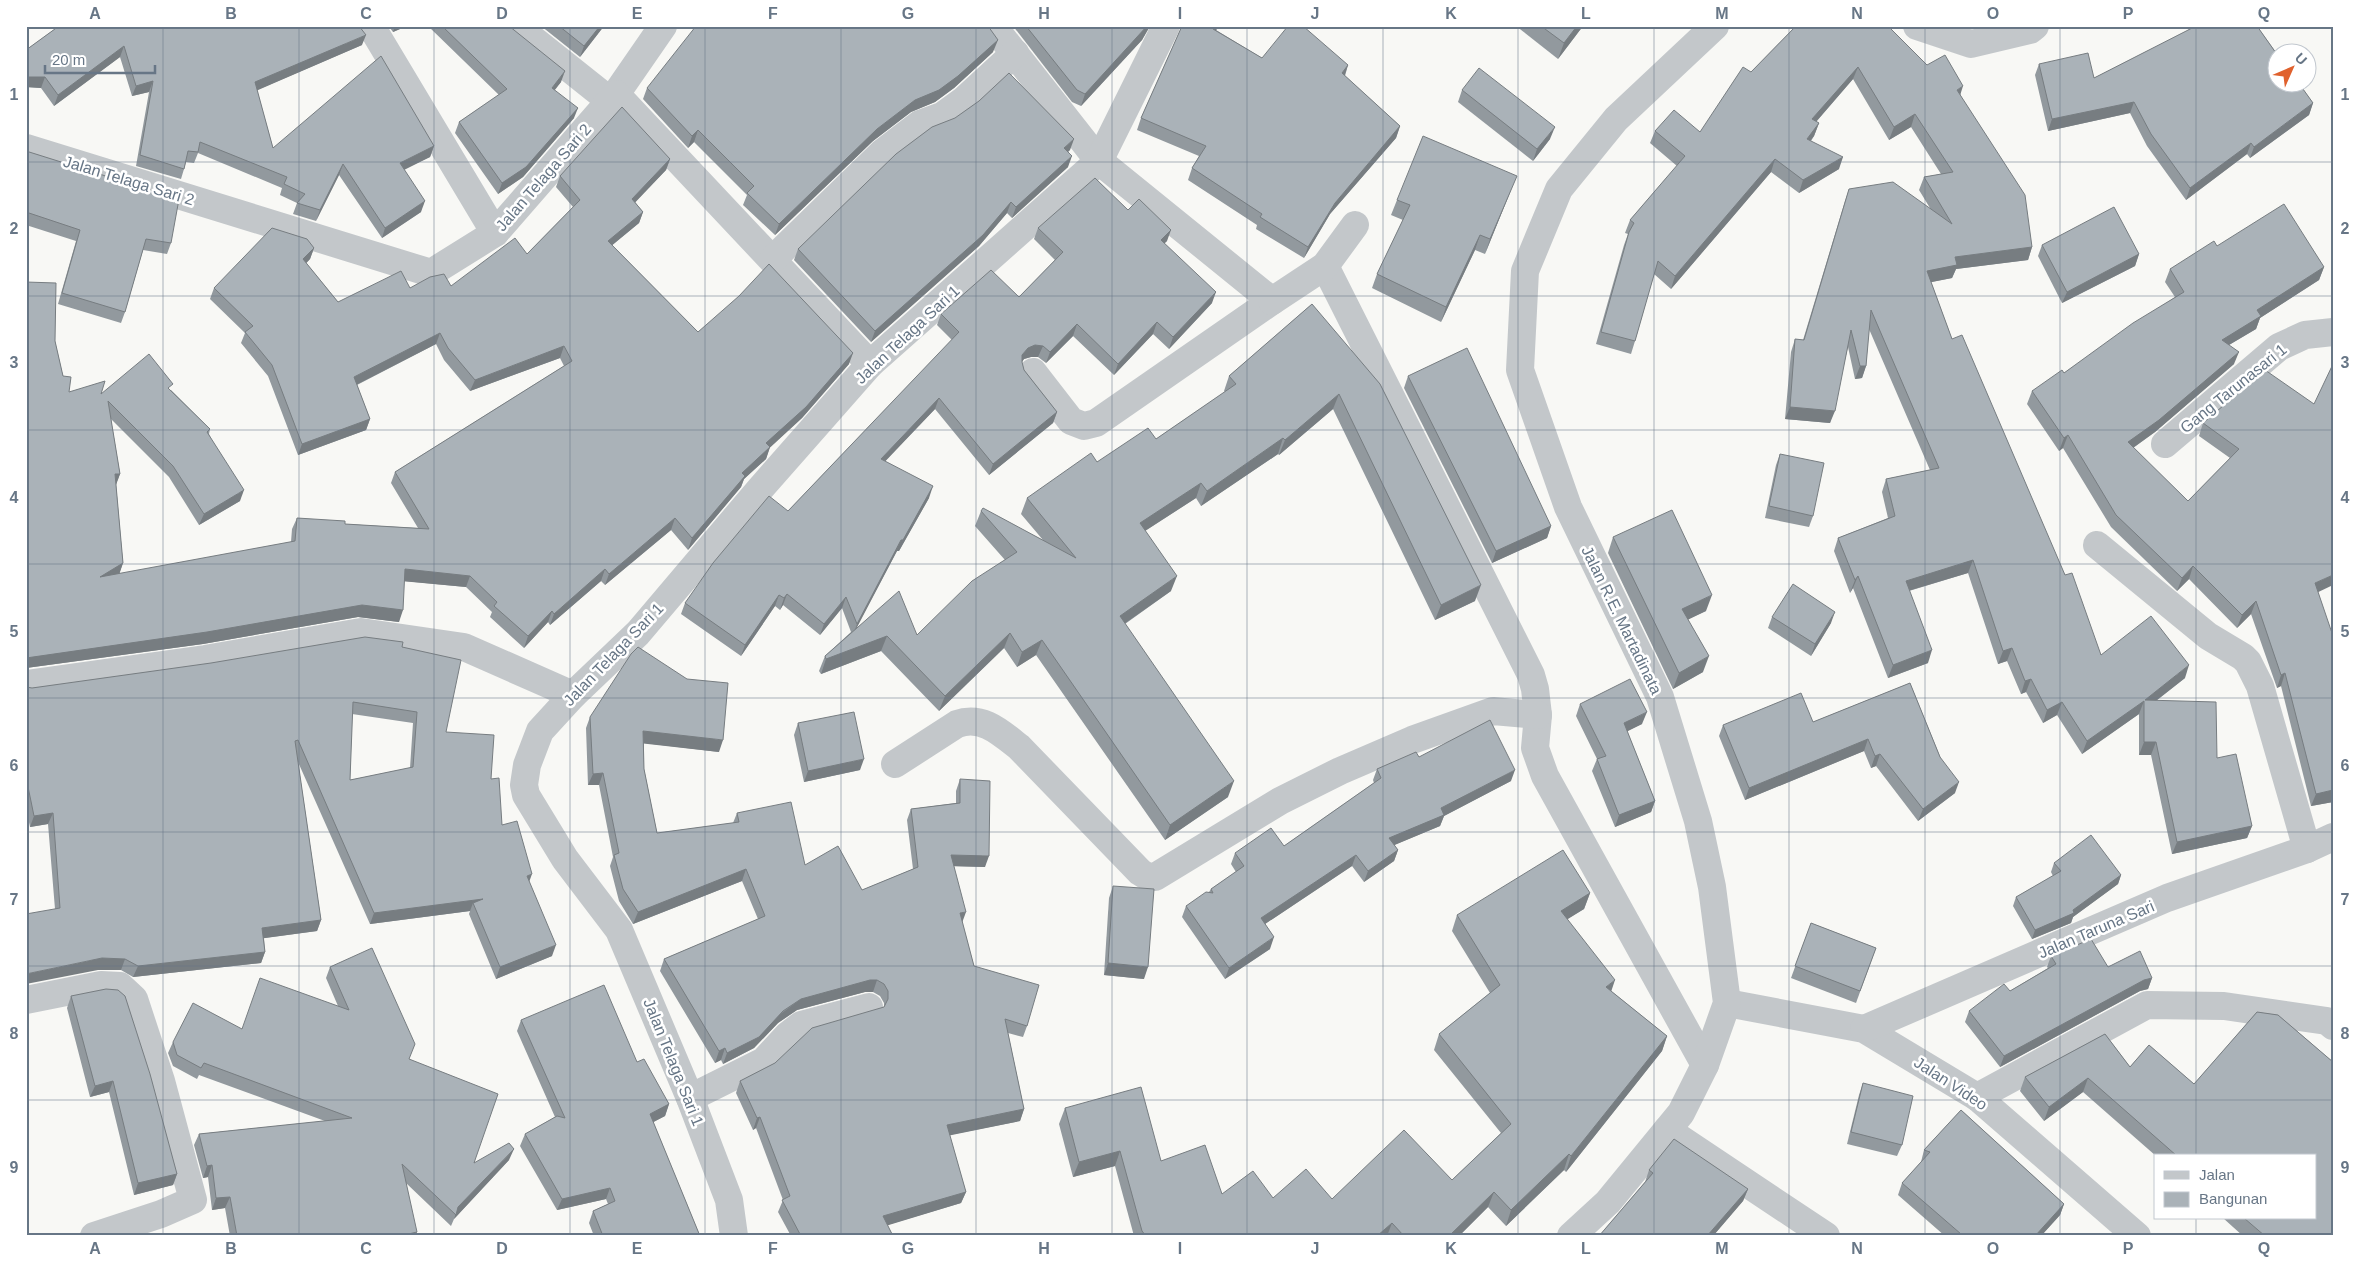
<svg xmlns="http://www.w3.org/2000/svg" width="2359" height="1262" font-family="Helvetica,sans-serif">
	<rect width="100%" height="100%" fill="#f8f8f5"/>
	<g fill="none" stroke-linecap="round" stroke-linejoin="round">
		<g stroke="#c3c7ca" stroke-width="28">
			<path d="M 371,26 L 495,233"/>
			<path d="M 516,26 L 609,100"/>
			<path d="M 993,26 L 1099,161 L 1272,301 L 1096,423 L 1084,426 L 1071,421 L 1033,372"/>
			<path d="M 1917,26 L 1971,44 L 2030,30 L 2035,26"/>
			<path d="M 616,94 L 663,26"/>
			<path d="M 26,148 L 431,273 L 495,233 L 616,94 L 870,364"/>
			<path d="M 773,259 L 882,153 L 920,124 L 942,116 L 964,100 L 1015,53"/>
			<path d="M 1325,266 L 1531,675 L 1535,689 L 1538,715 L 1535,748 L 1545,776 L 1705,1065"/>
			<path d="M 1272,301 L 1325,266 L 1355,225"/>
			<path d="M 2165,444 L 2279,347 L 2305,335 L 2333,332"/>
			<path d="M 2097,545 L 2208,636 L 2243,657 L 2248,662 L 2260,686 L 2307,849"/>
			<path d="M 26,684 L 205,659 L 361,632 L 464,647 L 573,695"/>
			<path d="M 895,764 L 957,724 C 982,715 1000,732 1019,747 L 1140,872 L 1148,877 L 1155,877 L 1280,801 L 1340,771 L 1412,740 L 1493,711 L 1538,715"/>
			<path d="M 26,1000 L 101,985 L 120,986 L 134,999 L 161,1081 L 193,1200 L 161,1214 L 94,1236"/>
			<path d="M 1727,1003 L 1864,1029 L 1977,1097 L 2137,1236"/>
			<path d="M 1864,1029 L 2167,898 L 2307,849 L 2333,837"/>
			<path d="M 1977,1097 L 2147,1005 L 2224,1006 L 2327,1021 L 2333,1026"/>
			<path d="M 690,1098 L 764,1061 L 788,1035 L 801,1025 L 869,1007"/>
			<path d="M 1667,1130 L 1826,1236"/>
			<path d="M 734,1236 L 729,1200 L 690,1098 L 619,930 L 565,859 L 526,795 L 524,785 L 527,765 L 540,731 L 573,695 L 638,633 L 760,489 L 870,364 L 1099,161 L 1166,26"/>
			<path d="M 1571,1236 L 1608,1202 L 1681,1113 L 1705,1065 L 1727,1003 L 1712,887 L 1698,821 L 1660,697 L 1568,507 L 1520,370 L 1525,271 L 1559,189 L 1616,119 L 1715,26"/>
		</g>
	</g>
	<g fill="#92999e" fill-rule="evenodd">
		<path d="M 59,26 L 362,45 L 257,90 L 273,148 L 434,146 L 430,157 L 404,169 L 421,212 L 382,238 L 339,175 L 316,221 L 293,214 L 297,203 L 280,195 L 282,188 L 198,153 L 194,163 L 186,162 L 184,169 L 181,179 L 136,166 L 149,92 L 132,96 L 120,57 L 54,106 L 41,88 L 26,87 L 26,50 Z"/>
		<path d="M 391,26 L 407,26 L 393,32 L 390,28 Z"/>
		<path d="M 428,26 L 509,26 L 561,82 L 554,90 L 574,118 L 523,177 L 498,194 L 455,133 L 459,122 L 499,95 Z"/>
		<path d="M 541,26 L 604,26 L 580,57 Z"/>
		<path d="M 1013,26 L 1150,26 L 1142,40 L 1081,106 L 1072,102 Z"/>
		<path d="M 1182,26 L 1219,26 L 1216,30 L 1262,58 L 1348,65 L 1345,76 L 1400,126 L 1396,138 L 1330,214 L 1304,258 L 1256,229 L 1257,225 L 1188,180 L 1192,168 L 1199,156 L 1137,130 L 1141,118 Z"/>
		<path d="M 1516,26 L 1583,26 L 1558,59 Z"/>
		<path d="M 1796,26 L 1927,65 L 1960,94 L 2032,247 L 2028,260 L 1956,269 L 1952,278 L 1931,282 L 1952,339 L 2065,575 L 2101,655 L 2185,678 L 2156,701 L 2217,758 L 2252,826 L 2247,838 L 2172,854 L 2151,755 L 2139,755 L 2139,714 L 2082,754 L 2057,715 L 2043,723 L 2026,692 L 2021,694 L 2007,661 L 1998,664 L 1968,573 L 1909,591 L 1928,663 L 1888,678 L 1853,588 L 1850,593 L 1834,551 L 1838,538 L 1888,518 L 1882,492 L 1886,479 L 1930,470 L 1869,329 L 1866,366 L 1862,378 L 1855,379 L 1848,347 L 1830,423 L 1785,419 L 1791,352 L 1795,339 L 1803,340 L 1845,201 L 1849,189 L 1930,208 L 1919,190 L 1924,177 L 1941,174 L 1911,127 L 1889,140 L 1853,79 L 1816,122 L 1819,123 L 1814,136 L 1811,141 L 1839,169 L 1799,193 L 1771,172 L 1671,289 L 1654,274 L 1635,341 L 1631,354 L 1596,344 L 1624,245 L 1628,234 L 1625,233 L 1630,220 L 1677,166 L 1650,143 L 1655,131 L 1700,132 L 1751,72 Z"/>
		<path d="M 2186,26 L 2263,26 L 2259,29 L 2313,103 L 2309,115 L 2250,158 L 2247,154 L 2186,200 L 2147,146 L 2130,113 L 2048,131 L 2035,75 L 2039,64 L 2094,78 L 2189,30 Z"/>
		<path d="M 993,52 L 954,88 L 935,102 L 911,112 L 873,141 L 775,235 L 743,205 L 747,195 L 694,142 L 688,148 L 643,99 L 647,88 Z"/>
		<path d="M 1462,90 L 1550,139 L 1533,161 L 1458,102 Z"/>
		<path d="M 1070,150 L 1068,152 L 1068,167 L 1012,218 L 1007,213 L 979,246 L 871,342 L 794,260 L 798,249 Z"/>
		<path d="M 26,151 L 171,243 L 167,254 L 143,250 L 125,312 L 121,323 L 58,304 L 76,241 L 26,225 Z"/>
		<path d="M 670,159 L 666,170 L 635,202 L 643,212 L 639,223 L 612,245 L 698,332 L 849,364 L 802,418 L 770,447 L 766,459 L 744,479 L 741,487 L 688,550 L 671,530 L 605,585 L 601,581 L 550,625 L 548,622 L 524,648 L 490,617 L 492,612 L 466,587 L 404,581 L 399,622 L 358,617 L 203,644 L 26,668 L 55,341 L 63,376 L 69,392 L 101,394 L 171,390 L 210,429 L 209,434 L 240,501 L 199,525 L 169,477 L 111,419 L 120,474 L 116,484 L 123,563 L 119,574 L 291,542 L 292,529 L 297,518 L 345,524 L 418,528 L 391,483 L 395,472 L 564,366 L 560,358 L 470,391 L 444,360 L 436,344 L 357,385 L 370,419 L 366,430 L 298,455 L 268,376 L 241,343 L 245,333 L 210,299 L 214,288 L 314,248 L 310,259 L 306,263 L 338,302 L 410,288 L 451,286 L 527,254 L 573,207 L 556,187 L 560,176 Z"/>
		<path d="M 1511,190 L 1485,254 L 1475,250 L 1441,322 L 1372,288 L 1377,274 L 1403,220 L 1391,215 L 1397,200 Z"/>
		<path d="M 1128,210 L 1167,241 L 1164,243 L 1212,303 L 1169,349 L 1153,334 L 1114,375 L 1073,336 L 1046,363 L 1038,357 L 1031,357 L 1024,359 L 1022,362 L 1024,370 L 1057,412 L 1053,423 L 989,475 L 935,409 L 885,461 L 929,498 L 899,551 L 897,551 L 856,628 L 917,635 L 1005,560 L 975,526 L 981,511 L 1043,540 L 1021,514 L 1027,498 L 1097,462 L 1156,439 L 1225,392 L 1224,391 L 1229,376 L 1312,304 L 1475,601 L 1435,620 L 1333,409 L 1279,455 L 1278,454 L 1201,506 L 1196,498 L 1145,531 L 1171,591 L 1125,624 L 1228,797 L 1165,840 L 1036,655 L 1017,667 L 1004,648 L 939,711 L 881,651 L 821,674 L 819,671 L 825,656 L 851,632 L 842,608 L 820,635 L 783,605 L 780,610 L 775,606 L 741,656 L 681,614 L 685,603 L 788,511 L 952,340 L 937,325 L 941,314 L 1019,297 L 1055,260 L 1034,239 L 1038,228 Z"/>
		<path d="M 2042,245 L 2139,254 L 2135,266 L 2062,303 L 2038,256 Z"/>
		<path d="M 2217,246 L 2324,267 L 2319,280 L 2260,318 L 2256,329 L 2229,345 L 2234,364 L 2155,432 L 2133,448 L 2188,501 L 2230,458 L 2199,436 L 2203,423 L 2265,370 L 2318,592 L 2333,802 L 2311,806 L 2281,686 L 2277,688 L 2251,614 L 2237,628 L 2189,579 L 2177,591 L 2111,527 L 2063,448 L 2059,451 L 2027,404 L 2032,391 L 2064,373 L 2175,297 L 2165,282 L 2170,269 Z"/>
		<path d="M 1408,376 L 1551,526 L 1547,538 L 1492,563 L 1404,388 Z"/>
		<path d="M 1780,454 L 1813,516 L 1809,527 L 1765,518 L 1776,465 Z"/>
		<path d="M 1613,537 L 1706,611 L 1688,619 L 1703,672 L 1673,689 L 1608,553 Z"/>
		<path d="M 1772,617 L 1831,623 L 1811,656 L 1768,628 Z"/>
		<path d="M 402,647 L 446,732 L 491,779 L 502,825 L 529,882 L 552,956 L 496,979 L 469,914 L 470,911 L 370,924 L 298,762 L 321,920 L 317,931 L 264,938 L 265,952 L 261,963 L 133,977 L 121,970 L 98,970 L 55,909 L 48,824 L 30,827 L 26,808 L 26,687 L 32,688 ZM 352,714 L 413,723 L 410,768 L 350,780 Z"/>
		<path d="M 687,679 L 719,752 L 644,743 L 644,769 L 657,833 L 733,823 L 737,813 L 805,865 L 862,890 L 913,869 L 907,820 L 911,809 L 956,803 L 956,791 L 960,779 L 985,867 L 954,866 L 962,922 L 974,966 L 1027,1026 L 1023,1037 L 1008,1033 L 1024,1109 L 1020,1121 L 949,1135 L 966,1192 L 961,1203 L 887,1225 L 893,1236 L 791,1236 L 778,1212 L 783,1200 L 756,1128 L 753,1130 L 736,1093 L 740,1081 L 884,1007 L 884,1003 L 880,996 L 873,992 L 865,992 L 797,1010 L 778,1023 L 754,1048 L 723,1064 L 721,1060 L 715,1063 L 660,971 L 664,959 L 758,919 L 742,881 L 633,924 L 619,901 L 610,866 L 613,857 L 599,785 L 588,785 L 586,728 L 590,717 Z"/>
		<path d="M 1910,683 L 1955,793 L 1918,821 L 1876,766 L 1871,768 L 1864,751 L 1745,800 L 1719,736 L 1723,725 L 1813,722 Z"/>
		<path d="M 1580,704 L 1642,724 L 1627,731 L 1655,801 L 1651,812 L 1615,827 L 1592,771 L 1597,759 L 1576,716 Z"/>
		<path d="M 798,723 L 860,770 L 804,782 L 794,735 Z"/>
		<path d="M 1419,757 L 1511,781 L 1444,816 L 1440,826 L 1394,845 L 1398,850 L 1394,861 L 1364,882 L 1352,866 L 1265,924 L 1270,949 L 1225,979 L 1182,917 L 1186,906 L 1209,892 L 1211,889 L 1236,872 L 1231,864 L 1235,853 L 1284,846 L 1374,783 L 1373,780 L 1377,769 Z"/>
		<path d="M 2054,863 L 2121,875 L 2118,884 L 2073,917 L 2071,923 L 2032,939 L 2013,906 L 2016,897 L 2053,876 L 2051,872 Z"/>
		<path d="M 1113,886 L 1144,979 L 1104,975 L 1109,898 Z"/>
		<path d="M 1590,893 L 1584,909 L 1567,919 L 1611,991 L 1667,1036 L 1662,1051 L 1566,1172 L 1564,1170 L 1506,1226 L 1488,1207 L 1459,1236 L 1134,1236 L 1115,1166 L 1073,1177 L 1059,1124 L 1065,1108 L 1222,1194 L 1273,1198 L 1332,1199 L 1452,1180 L 1501,1133 L 1434,1050 L 1439,1034 L 1490,993 L 1452,931 L 1457,915 Z"/>
		<path d="M 1811,923 L 1876,948 L 1856,1003 L 1791,978 Z"/>
		<path d="M 2051,956 L 2108,967 L 2152,978 L 2148,989 L 2140,991 L 2000,1067 L 1965,1022 L 1969,1011 L 2010,991 L 2048,968 L 2047,967 Z"/>
		<path d="M 330,967 L 409,1059 L 474,1163 L 509,1160 L 454,1219 L 451,1226 L 406,1183 L 416,1236 L 230,1236 L 225,1208 L 212,1210 L 208,1177 L 203,1178 L 194,1145 L 199,1134 L 325,1121 L 199,1075 L 197,1079 L 173,1066 L 168,1053 L 173,1042 L 241,1029 L 338,1006 L 326,978 Z"/>
		<path d="M 71,996 L 177,1174 L 173,1185 L 134,1195 L 109,1092 L 90,1097 L 67,1008 Z"/>
		<path d="M 2257,1012 L 2278,1015 L 2333,1062 L 2333,1236 L 2243,1236 L 2223,1218 L 2315,1218 L 2315,1156 L 2156,1156 L 2083,1092 L 2044,1121 L 2020,1091 L 2025,1077 L 2105,1034 L 2130,1067 L 2149,1045 L 2194,1084 Z"/>
		<path d="M 521,1020 L 637,1062 L 669,1104 L 665,1116 L 653,1122 L 700,1236 L 594,1236 L 589,1223 L 593,1211 L 608,1204 L 606,1199 L 557,1210 L 520,1146 L 525,1134 L 555,1117 L 517,1031 Z"/>
		<path d="M 1863,1083 L 1902,1145 L 1897,1156 L 1847,1144 L 1859,1095 Z"/>
		<path d="M 1961,1110 L 2064,1204 L 2060,1215 L 2041,1236 L 1945,1236 L 1898,1195 L 1902,1183 L 1921,1162 L 1924,1150 Z"/>
		<path d="M 1649,1170 L 1748,1189 L 1743,1201 L 1713,1236 L 1599,1236 L 1645,1182 Z"/>
	</g>
	<g fill="#777d81">
		<path d="M 395,26 L 407,26 L 393,32 Z"/>
		<path d="M 600,26 L 604,26 L 580,57 L 584,46 Z"/>
		<path d="M 1147,26 L 1150,26 L 1142,40 L 1081,106 L 1085,94 Z"/>
		<path d="M 1215,26 L 1219,26 L 1209,40 L 1213,29 Z"/>
		<path d="M 1577,26 L 1583,26 L 1558,59 L 1564,43 Z"/>
		<path d="M 366,35 L 362,45 L 251,93 L 255,82 Z"/>
		<path d="M 998,40 L 993,52 L 954,88 L 935,102 L 911,112 L 873,141 L 775,235 L 779,224 L 877,129 L 915,100 Z"/>
		<path d="M 124,46 L 120,57 L 54,106 L 58,95 Z"/>
		<path d="M 1348,65 L 1344,77 L 1342,73 Z"/>
		<path d="M 1858,67 L 1853,79 L 1808,131 L 1812,119 Z"/>
		<path d="M 565,71 L 561,82 L 548,99 L 552,88 Z"/>
		<path d="M 26,77 L 45,77 L 41,88 L 26,87 Z"/>
		<path d="M 153,81 L 149,92 L 132,96 L 136,86 Z"/>
		<path d="M 1963,86 L 1959,99 L 1957,90 Z"/>
		<path d="M 2134,102 L 2130,113 L 2048,131 L 2052,119 Z"/>
		<path d="M 2313,103 L 2309,115 L 2250,158 L 2254,147 Z"/>
		<path d="M 578,108 L 574,118 L 523,177 L 498,194 L 502,183 Z"/>
		<path d="M 1915,114 L 1911,127 L 1889,140 L 1894,127 Z"/>
		<path d="M 1819,123 L 1814,136 L 1802,151 L 1807,139 Z"/>
		<path d="M 1400,126 L 1396,138 L 1330,214 L 1304,258 L 1308,247 L 1335,203 Z"/>
		<path d="M 1555,127 L 1550,139 L 1533,161 L 1537,149 Z"/>
		<path d="M 698,130 L 694,142 L 688,148 L 692,136 Z"/>
		<path d="M 1074,139 L 1070,150 L 1060,159 L 1064,148 Z"/>
		<path d="M 2251,143 L 2247,154 L 2186,200 L 2190,188 Z"/>
		<path d="M 434,146 L 430,157 L 396,174 L 400,163 Z"/>
		<path d="M 1072,156 L 1068,167 L 1012,218 L 1016,207 Z"/>
		<path d="M 1843,157 L 1839,169 L 1799,193 L 1803,180 Z"/>
		<path d="M 670,159 L 666,170 L 628,210 L 632,199 Z"/>
		<path d="M 1775,159 L 1771,172 L 1671,289 L 1675,276 Z"/>
		<path d="M 343,164 L 339,175 L 316,221 L 320,210 Z"/>
		<path d="M 1517,176 L 1511,190 L 1485,254 L 1490,239 Z"/>
		<path d="M 425,201 L 421,212 L 382,238 L 385,228 Z"/>
		<path d="M 1011,202 L 1007,213 L 979,246 L 871,342 L 875,331 Z"/>
		<path d="M 643,212 L 639,223 L 604,252 L 608,241 Z"/>
		<path d="M 1171,230 L 1167,241 L 1157,251 L 1161,240 Z"/>
		<path d="M 1480,235 L 1475,250 L 1441,322 L 1446,307 Z"/>
		<path d="M 2032,247 L 2028,260 L 1956,269 L 1952,278 L 1922,284 L 1927,271 L 1955,257 Z"/>
		<path d="M 314,248 L 310,259 L 299,271 L 303,259 Z"/>
		<path d="M 2139,254 L 2135,266 L 2062,303 L 2067,292 Z"/>
		<path d="M 2324,267 L 2319,280 L 2260,318 L 2256,329 L 2217,352 L 2222,340 L 2257,310 Z"/>
		<path d="M 1216,292 L 1212,303 L 1169,349 L 1173,337 Z"/>
		<path d="M 1157,322 L 1153,334 L 1114,375 L 1118,364 Z"/>
		<path d="M 1077,324 L 1073,336 L 1046,363 L 1050,352 Z"/>
		<path d="M 440,333 L 436,344 L 350,388 L 354,377 Z"/>
		<path d="M 1035,345 L 1043,346 L 1038,357 L 1031,357 L 1024,359 L 1018,367 L 1022,355 L 1028,348 Z"/>
		<path d="M 564,346 L 560,358 L 470,391 L 475,380 Z"/>
		<path d="M 2239,352 L 2234,364 L 2155,432 L 2123,455 L 2128,442 Z"/>
		<path d="M 853,353 L 849,364 L 802,418 L 762,455 L 766,443 Z"/>
		<path d="M 1860,366 L 1866,366 L 1862,378 L 1855,379 Z"/>
		<path d="M 1339,394 L 1333,409 L 1279,455 L 1285,440 Z"/>
		<path d="M 939,398 L 935,409 L 877,470 L 881,459 Z"/>
		<path d="M 1790,407 L 1835,411 L 1830,423 L 1785,419 Z"/>
		<path d="M 1057,412 L 1053,423 L 989,475 L 993,464 Z"/>
		<path d="M 370,419 L 366,430 L 298,455 L 302,444 Z"/>
		<path d="M 2068,435 L 2063,448 L 2059,451 L 2064,438 Z"/>
		<path d="M 1283,438 L 1278,454 L 1201,506 L 1207,491 Z"/>
		<path d="M 770,447 L 766,459 L 744,479 L 741,487 L 688,550 L 692,538 L 742,473 Z"/>
		<path d="M 115,474 L 120,474 L 116,485 Z"/>
		<path d="M 1201,483 L 1196,498 L 1134,538 L 1140,523 Z"/>
		<path d="M 933,486 L 929,498 L 899,551 L 897,551 L 853,635 L 857,624 L 901,540 Z"/>
		<path d="M 244,490 L 240,501 L 199,525 L 204,514 Z"/>
		<path d="M 675,518 L 671,530 L 605,585 L 609,574 Z"/>
		<path d="M 1551,526 L 1547,538 L 1492,563 L 1496,551 Z"/>
		<path d="M 1973,560 L 1968,573 L 1901,593 L 1906,581 Z"/>
		<path d="M 123,563 L 119,575 L 100,577 Z"/>
		<path d="M 2193,566 L 2189,579 L 2177,591 L 2182,578 Z"/>
		<path d="M 405,569 L 470,576 L 466,587 L 401,581 Z"/>
		<path d="M 605,569 L 601,581 L 550,625 L 554,614 Z"/>
		<path d="M 2333,575 L 2333,585 L 2310,596 L 2315,583 Z"/>
		<path d="M 1177,576 L 1171,591 L 1114,631 L 1120,616 Z"/>
		<path d="M 1858,576 L 1853,588 L 1850,593 L 1855,580 Z"/>
		<path d="M 1481,585 L 1475,601 L 1435,620 L 1441,605 Z"/>
		<path d="M 787,594 L 783,605 L 780,610 L 784,598 Z"/>
		<path d="M 779,595 L 775,606 L 741,656 L 745,645 Z"/>
		<path d="M 1712,595 L 1706,611 L 1677,625 L 1682,609 Z"/>
		<path d="M 846,597 L 842,608 L 820,635 L 824,624 Z"/>
		<path d="M 2256,601 L 2251,614 L 2237,628 L 2242,615 Z"/>
		<path d="M 362,605 L 403,610 L 399,622 L 358,617 L 203,644 L 26,668 L 26,658 L 28,657 Z"/>
		<path d="M 552,611 L 548,622 L 524,648 L 528,636 Z"/>
		<path d="M 1835,612 L 1831,623 L 1811,656 L 1815,644 Z"/>
		<path d="M 1010,633 L 1004,648 L 939,711 L 945,696 Z"/>
		<path d="M 887,636 L 881,651 L 821,674 L 826,659 Z"/>
		<path d="M 1042,640 L 1036,655 L 1017,667 L 1022,652 Z"/>
		<path d="M 2012,648 L 2007,661 L 1998,664 L 2003,651 Z"/>
		<path d="M 1932,650 L 1928,663 L 1888,678 L 1893,665 Z"/>
		<path d="M 1709,656 L 1703,672 L 1673,689 L 1679,673 Z"/>
		<path d="M 2189,665 L 2185,678 L 2144,710 L 2145,700 Z"/>
		<path d="M 2285,673 L 2281,686 L 2277,688 L 2281,675 Z"/>
		<path d="M 2031,679 L 2026,692 L 2021,694 L 2025,681 Z"/>
		<path d="M 2144,701 L 2139,714 L 2082,754 L 2087,741 Z"/>
		<path d="M 2062,702 L 2057,715 L 2043,723 L 2047,710 Z"/>
		<path d="M 1647,712 L 1642,724 L 1620,735 L 1624,723 Z"/>
		<path d="M 643,731 L 723,740 L 719,752 L 639,743 Z"/>
		<path d="M 1868,739 L 1864,751 L 1745,800 L 1749,788 Z"/>
		<path d="M 2144,742 L 2156,742 L 2151,755 L 2139,755 Z"/>
		<path d="M 1880,754 L 1876,766 L 1871,768 L 1875,756 Z"/>
		<path d="M 864,759 L 860,770 L 804,782 L 808,771 Z"/>
		<path d="M 1515,770 L 1511,781 L 1444,816 L 1440,826 L 1385,849 L 1389,838 L 1441,808 Z"/>
		<path d="M 603,773 L 599,785 L 588,785 L 593,774 Z"/>
		<path d="M 1234,781 L 1228,797 L 1165,840 L 1170,825 Z"/>
		<path d="M 1959,782 L 1955,793 L 1918,821 L 1923,809 Z"/>
		<path d="M 2333,790 L 2333,802 L 2311,806 L 2316,794 Z"/>
		<path d="M 1655,801 L 1651,812 L 1615,827 L 1619,815 Z"/>
		<path d="M 53,813 L 48,824 L 30,827 L 34,816 Z"/>
		<path d="M 2252,826 L 2247,838 L 2172,854 L 2177,842 Z"/>
		<path d="M 1398,850 L 1394,861 L 1364,882 L 1368,871 Z"/>
		<path d="M 951,855 L 989,856 L 985,867 L 946,866 Z"/>
		<path d="M 1356,855 L 1352,866 L 1256,930 L 1261,918 Z"/>
		<path d="M 746,869 L 742,881 L 633,924 L 638,912 Z"/>
		<path d="M 532,874 L 528,885 L 527,876 Z"/>
		<path d="M 2121,875 L 2118,884 L 2073,917 L 2071,923 L 2032,939 L 2035,930 L 2073,910 Z"/>
		<path d="M 1590,893 L 1584,909 L 1555,927 L 1561,911 Z"/>
		<path d="M 483,899 L 473,903 L 470,911 L 370,924 L 374,913 Z"/>
		<path d="M 966,912 L 962,923 L 960,913 Z"/>
		<path d="M 321,920 L 317,931 L 258,939 L 262,928 Z"/>
		<path d="M 1274,937 L 1270,949 L 1225,979 L 1229,968 Z"/>
		<path d="M 556,945 L 552,956 L 496,979 L 500,967 Z"/>
		<path d="M 265,952 L 261,963 L 133,977 L 138,966 Z"/>
		<path d="M 102,958 L 125,959 L 121,970 L 98,970 L 26,984 L 26,974 Z"/>
		<path d="M 1108,963 L 1148,967 L 1144,979 L 1104,975 Z"/>
		<path d="M 2152,978 L 2148,989 L 2140,991 L 2000,1067 L 2004,1056 L 2144,980 Z"/>
		<path d="M 870,980 L 877,980 L 873,992 L 865,992 L 797,1010 L 778,1023 L 754,1048 L 723,1064 L 727,1053 L 801,999 Z"/>
		<path d="M 1615,980 L 1610,995 L 1606,987 Z"/>
		<path d="M 1667,1036 L 1662,1051 L 1566,1172 L 1571,1156 Z"/>
		<path d="M 725,1048 L 721,1060 L 715,1063 L 719,1051 Z"/>
		<path d="M 2088,1078 L 2083,1092 L 2044,1121 L 2049,1107 Z"/>
		<path d="M 113,1081 L 109,1092 L 90,1097 L 95,1086 Z"/>
		<path d="M 669,1104 L 665,1116 L 646,1126 L 650,1114 Z"/>
		<path d="M 1024,1109 L 1020,1121 L 942,1137 L 947,1125 Z"/>
		<path d="M 760,1117 L 756,1128 L 753,1130 L 757,1118 Z"/>
		<path d="M 514,1149 L 509,1160 L 454,1219 L 458,1207 Z"/>
		<path d="M 1120,1151 L 1115,1166 L 1073,1177 L 1079,1162 Z"/>
		<path d="M 1569,1154 L 1564,1170 L 1506,1226 L 1511,1210 Z"/>
		<path d="M 212,1165 L 208,1177 L 203,1178 L 207,1166 Z"/>
		<path d="M 177,1174 L 173,1185 L 134,1195 L 138,1183 Z"/>
		<path d="M 610,1188 L 606,1199 L 557,1210 L 562,1199 Z"/>
		<path d="M 1748,1189 L 1743,1201 L 1713,1236 L 1707,1236 Z"/>
		<path d="M 966,1192 L 961,1203 L 879,1228 L 883,1216 Z"/>
		<path d="M 1494,1192 L 1488,1207 L 1459,1236 L 1449,1236 Z"/>
		<path d="M 230,1197 L 225,1208 L 212,1210 L 216,1198 Z"/>
		<path d="M 2064,1204 L 2060,1215 L 2041,1236 L 2035,1236 Z"/>
		<path d="M 1392,1223 L 1387,1236 L 1377,1236 Z"/>
		<path d="M 417,1232 L 416,1236 L 400,1236 Z"/>
	</g>
	<g fill="#aab2b8" stroke="#777d81" fill-rule="evenodd">
		<path d="M 59,26 L 359,26 L 366,35 L 255,82 L 273,148 L 381,56 L 434,146 L 400,163 L 425,201 L 385,228 L 343,164 L 320,210 L 297,203 L 305,194 L 284,184 L 287,177 L 200,142 L 198,152 L 188,151 L 184,169 L 140,155 L 153,81 L 136,86 L 124,46 L 58,95 L 45,77 L 26,77 L 26,50 Z"/>
		<path d="M 442,26 L 509,26 L 565,71 L 552,88 L 578,108 L 526,167 L 502,183 L 459,122 L 507,89 Z"/>
		<path d="M 559,26 L 600,26 L 584,46 Z"/>
		<path d="M 696,26 L 988,26 L 998,40 L 958,76 L 939,90 L 915,100 L 877,129 L 779,224 L 747,193 L 754,186 L 698,130 L 692,136 L 647,88 Z"/>
		<path d="M 1026,26 L 1147,26 L 1085,94 L 1077,90 Z"/>
		<path d="M 1182,26 L 1215,26 L 1213,29 L 1262,58 L 1288,26 L 1303,26 L 1348,65 L 1342,73 L 1400,126 L 1335,203 L 1308,247 L 1260,217 L 1262,214 L 1192,168 L 1206,146 L 1141,118 Z"/>
		<path d="M 1541,26 L 1577,26 L 1564,43 Z"/>
		<path d="M 1796,26 L 1888,26 L 1927,65 L 1945,55 L 1963,86 L 1957,90 L 2025,195 L 2032,247 L 1955,257 L 1957,265 L 1927,271 L 1952,339 L 1962,335 L 2065,575 L 2072,573 L 2101,655 L 2151,616 L 2189,665 L 2145,700 L 2216,702 L 2217,758 L 2236,754 L 2252,826 L 2177,842 L 2156,742 L 2144,742 L 2144,701 L 2087,741 L 2062,702 L 2047,710 L 2031,679 L 2025,681 L 2012,648 L 2003,651 L 1973,560 L 1906,581 L 1932,650 L 1893,665 L 1858,576 L 1855,580 L 1838,538 L 1895,516 L 1886,479 L 1939,468 L 1871,310 L 1866,366 L 1860,366 L 1851,330 L 1835,411 L 1790,407 L 1795,339 L 1804,340 L 1849,189 L 1893,182 L 1952,224 L 1924,177 L 1953,172 L 1915,114 L 1894,127 L 1858,67 L 1812,119 L 1819,123 L 1807,139 L 1843,157 L 1803,180 L 1775,159 L 1675,276 L 1658,261 L 1635,341 L 1601,332 L 1629,232 L 1634,223 L 1630,220 L 1685,156 L 1655,131 L 1674,110 L 1700,132 L 1743,67 L 1751,72 Z"/>
		<path d="M 2196,26 L 2257,26 L 2276,53 L 2276,82 L 2298,82 L 2313,103 L 2254,147 L 2251,143 L 2190,188 L 2151,134 L 2134,102 L 2052,119 L 2039,64 L 2088,53 L 2094,78 Z"/>
		<path d="M 1479,68 L 1555,127 L 1537,149 L 1462,90 Z"/>
		<path d="M 1009,73 L 1074,139 L 1064,148 L 1072,156 L 1016,207 L 1011,202 L 983,235 L 875,331 L 798,249 L 896,154 L 932,127 L 955,118 L 979,101 Z"/>
		<path d="M 622,107 L 670,159 L 632,199 L 643,212 L 608,241 L 698,332 L 739,296 L 769,264 L 853,353 L 806,407 L 766,443 L 770,447 L 742,473 L 745,476 L 692,538 L 675,518 L 609,574 L 605,569 L 554,614 L 552,611 L 528,636 L 494,606 L 497,602 L 470,576 L 405,569 L 403,610 L 362,605 L 207,632 L 26,658 L 26,282 L 56,283 L 55,341 L 63,376 L 71,377 L 69,392 L 105,381 L 101,394 L 149,354 L 173,384 L 168,388 L 210,429 L 207,432 L 244,490 L 204,514 L 173,466 L 108,401 L 120,474 L 115,474 L 123,563 L 100,577 L 295,541 L 297,518 L 345,521 L 345,524 L 429,529 L 395,472 L 572,361 L 564,346 L 475,380 L 448,348 L 440,333 L 354,377 L 370,419 L 302,444 L 272,365 L 245,332 L 253,326 L 214,288 L 272,228 L 307,239 L 314,248 L 303,259 L 338,302 L 401,271 L 410,288 L 430,277 L 444,274 L 451,286 L 515,238 L 527,254 L 580,200 L 560,176 Z"/>
		<path d="M 1423,136 L 1517,176 L 1490,239 L 1480,235 L 1446,307 L 1377,274 L 1410,205 L 1397,200 Z"/>
		<path d="M 26,151 L 179,199 L 171,243 L 146,239 L 125,312 L 62,293 L 80,230 L 26,212 Z"/>
		<path d="M 1095,178 L 1128,210 L 1139,199 L 1171,230 L 1161,240 L 1216,292 L 1173,337 L 1157,322 L 1118,364 L 1077,324 L 1050,352 L 1043,346 L 1035,345 L 1028,348 L 1022,355 L 1022,362 L 1024,370 L 1057,412 L 993,464 L 939,398 L 881,459 L 933,486 L 903,540 L 901,540 L 857,624 L 846,597 L 824,624 L 787,594 L 784,598 L 779,595 L 745,645 L 685,603 L 713,563 L 769,496 L 788,511 L 959,332 L 941,314 L 991,270 L 1019,297 L 1063,252 L 1038,228 Z"/>
		<path d="M 2284,204 L 2324,267 L 2257,310 L 2261,316 L 2222,340 L 2239,352 L 2159,420 L 2128,442 L 2188,501 L 2239,449 L 2203,423 L 2265,370 L 2314,404 L 2333,364 L 2333,575 L 2315,583 L 2333,636 L 2333,790 L 2316,794 L 2285,673 L 2281,675 L 2256,601 L 2242,615 L 2193,566 L 2182,578 L 2116,515 L 2068,435 L 2064,438 L 2032,391 L 2062,370 L 2064,373 L 2133,323 L 2184,292 L 2170,269 L 2214,241 L 2217,246 Z"/>
		<path d="M 2114,207 L 2139,254 L 2067,292 L 2042,245 Z"/>
		<path d="M 1312,304 L 1380,384 L 1481,585 L 1441,605 L 1339,394 L 1285,440 L 1283,438 L 1207,491 L 1201,483 L 1140,523 L 1177,576 L 1120,616 L 1234,781 L 1170,825 L 1042,640 L 1022,652 L 1010,633 L 945,696 L 887,636 L 826,659 L 825,656 L 899,591 L 917,635 L 972,581 L 1017,552 L 981,511 L 983,508 L 1076,558 L 1027,498 L 1091,453 L 1097,462 L 1148,428 L 1156,439 L 1236,384 L 1229,376 Z"/>
		<path d="M 1467,348 L 1551,526 L 1496,551 L 1408,376 Z"/>
		<path d="M 1780,454 L 1824,463 L 1813,516 L 1769,506 Z"/>
		<path d="M 1672,510 L 1712,595 L 1682,609 L 1709,656 L 1679,673 L 1613,537 Z"/>
		<path d="M 1793,584 L 1835,612 L 1815,644 L 1772,617 Z"/>
		<path d="M 365,637 L 403,642 L 402,647 L 461,660 L 446,732 L 494,735 L 491,779 L 499,778 L 502,825 L 517,821 L 532,874 L 527,876 L 556,945 L 500,967 L 473,903 L 483,899 L 374,913 L 298,740 L 295,741 L 321,920 L 262,928 L 265,952 L 138,966 L 125,959 L 102,958 L 26,974 L 26,914 L 60,908 L 53,813 L 34,816 L 26,777 L 26,687 L 32,688 L 211,663 ZM 353,702 L 417,712 L 413,767 L 350,780 Z"/>
		<path d="M 638,647 L 687,679 L 728,683 L 723,740 L 643,731 L 644,769 L 657,833 L 739,822 L 737,813 L 791,802 L 805,865 L 838,846 L 862,890 L 918,867 L 911,809 L 960,803 L 960,779 L 990,781 L 989,856 L 951,855 L 966,912 L 960,913 L 974,966 L 1039,985 L 1027,1026 L 1005,1019 L 1024,1109 L 947,1125 L 966,1192 L 883,1216 L 893,1236 L 801,1236 L 782,1200 L 790,1196 L 760,1117 L 757,1118 L 740,1081 L 775,1063 L 812,1028 L 884,1007 L 888,999 L 888,991 L 884,984 L 877,980 L 870,980 L 801,999 L 783,1011 L 759,1037 L 727,1053 L 725,1048 L 719,1051 L 664,959 L 765,916 L 746,869 L 638,912 L 623,889 L 614,855 L 619,853 L 603,773 L 593,774 L 590,717 L 631,654 Z"/>
		<path d="M 1630,679 L 1647,712 L 1624,723 L 1655,801 L 1619,815 L 1597,759 L 1606,756 L 1580,704 Z"/>
		<path d="M 1910,683 L 1940,757 L 1959,782 L 1923,809 L 1880,754 L 1875,756 L 1868,739 L 1749,788 L 1723,725 L 1801,693 L 1813,722 Z"/>
		<path d="M 854,712 L 864,759 L 808,771 L 798,723 Z"/>
		<path d="M 1490,720 L 1515,770 L 1441,808 L 1444,815 L 1389,838 L 1398,850 L 1368,871 L 1356,855 L 1261,918 L 1274,937 L 1229,968 L 1186,906 L 1206,892 L 1213,893 L 1211,889 L 1244,866 L 1235,853 L 1271,828 L 1284,846 L 1381,778 L 1377,769 L 1416,752 L 1419,757 Z"/>
		<path d="M 2091,835 L 2121,875 L 2073,910 L 2074,913 L 2035,930 L 2016,897 L 2061,871 L 2054,863 Z"/>
		<path d="M 1563,850 L 1590,893 L 1561,911 L 1615,980 L 1606,987 L 1667,1036 L 1571,1156 L 1569,1154 L 1511,1210 L 1494,1192 L 1449,1236 L 1404,1236 L 1392,1223 L 1377,1236 L 1146,1236 L 1142,1231 L 1120,1151 L 1079,1162 L 1065,1108 L 1141,1087 L 1161,1161 L 1205,1145 L 1222,1194 L 1253,1171 L 1273,1198 L 1306,1169 L 1332,1199 L 1404,1130 L 1452,1180 L 1511,1124 L 1439,1034 L 1500,985 L 1457,915 Z"/>
		<path d="M 1113,886 L 1154,889 L 1148,967 L 1108,963 Z"/>
		<path d="M 1811,923 L 1876,948 L 1860,991 L 1795,966 Z"/>
		<path d="M 2091,939 L 2108,967 L 2140,951 L 2152,978 L 2144,980 L 2004,1056 L 1969,1011 L 2004,984 L 2010,991 L 2056,964 L 2051,956 Z"/>
		<path d="M 372,948 L 415,1044 L 409,1059 L 498,1094 L 474,1163 L 509,1143 L 514,1149 L 458,1207 L 456,1215 L 402,1164 L 417,1232 L 400,1236 L 237,1236 L 230,1197 L 216,1198 L 212,1165 L 207,1166 L 199,1134 L 352,1118 L 204,1063 L 201,1068 L 177,1055 L 173,1042 L 193,1003 L 242,1029 L 260,978 L 349,1010 L 330,967 Z"/>
		<path d="M 604,985 L 637,1062 L 644,1059 L 669,1104 L 650,1114 L 700,1236 L 603,1236 L 593,1211 L 615,1201 L 610,1188 L 562,1199 L 525,1134 L 557,1116 L 565,1118 L 521,1020 Z"/>
		<path d="M 106,989 L 118,990 L 125,996 L 150,1074 L 177,1174 L 138,1183 L 113,1081 L 95,1086 L 71,996 Z"/>
		<path d="M 2257,1012 L 2278,1015 L 2333,1062 L 2333,1236 L 2265,1236 L 2244,1218 L 2315,1218 L 2315,1156 L 2177,1156 L 2088,1078 L 2049,1107 L 2025,1077 L 2105,1034 L 2130,1067 L 2149,1045 L 2194,1084 Z"/>
		<path d="M 1863,1083 L 1913,1096 L 1902,1145 L 1851,1132 Z"/>
		<path d="M 1961,1110 L 2064,1204 L 2035,1236 L 1959,1236 L 1961,1234 L 1902,1183 L 1930,1152 L 1924,1150 Z"/>
		<path d="M 1674,1139 L 1748,1189 L 1707,1236 L 1599,1236 L 1653,1173 L 1649,1170 Z"/>
	</g>
	<path fill="none" stroke="#677686" stroke-width="1" stroke-opacity="0.55" d="M 163,26 L 163,1236M 299,26 L 299,1236M 434,26 L 434,1236M 570,26 L 570,1236M 705,26 L 705,1236M 841,26 L 841,1236M 976,26 L 976,1236M 1112,26 L 1112,1236M 1247,26 L 1247,1236M 1383,26 L 1383,1236M 1518,26 L 1518,1236M 1654,26 L 1654,1236M 1789,26 L 1789,1236M 1925,26 L 1925,1236M 2060,26 L 2060,1236M 2196,26 L 2196,1156M 26,162 L 2333,162M 26,296 L 2333,296M 26,430 L 2333,430M 26,564 L 2333,564M 26,698 L 2333,698M 26,832 L 2333,832M 26,966 L 2333,966M 26,1100 L 2333,1100M 2196,1218 L 2196,1236"/>
	<g text-anchor="middle" stroke-width="5" stroke-linejoin="round" paint-order="stroke">
		<g font-size="16" fill="#677686" stroke="#fff">
			<text transform="translate(543 177) rotate(-49)" y="6">Jalan Telaga Sari 2</text>
			<text transform="translate(129 180) rotate(17)" y="6">Jalan Telaga Sari 2</text>
			<text transform="translate(907 334) rotate(-43)" y="6">Jalan Telaga Sari 1</text>
			<text transform="translate(2233 388) rotate(-39)" y="6">Gang Tarunasari 1</text>
			<text transform="translate(1622 620) rotate(64)" y="6">Jalan R.E. Martadinata</text>
			<text transform="translate(613 654) rotate(-46)" y="6">Jalan Telaga Sari 1</text>
			<text transform="translate(2096 929) rotate(-23)" y="6">Jalan Taruna Sari</text>
			<text transform="translate(674 1062) rotate(68)" y="6">Jalan Telaga Sari 1</text>
			<text transform="translate(1951 1083) rotate(33)" y="6">Jalan Video</text>
		</g>
	</g>
	<rect width="2359" height="1262" fill="none" stroke="#ffffff" stroke-width="55"/>
	<rect x="2154" y="1154" width="162" height="65" fill="#ffffff" stroke="#c2c8cf"/>
	<rect x="2164" y="1171" width="25" height="8" fill="#c3c7ca" stroke="#c2c8cf"/>
	<text x="2199" y="1180" font-size="15" fill="#677686">Jalan</text>
	<rect x="2164" y="1192" width="25" height="15" fill="#aab2b8" stroke="#c2c8cf"/>
	<text x="2199" y="1204" font-size="15" fill="#677686">Bangunan</text>
	<g transform="translate(2292 68) rotate(45)"><circle r="24" fill="#ffffff" stroke="#c2c8cf"/>
	<path d="M0-4L9 19L0 12L-9 19Z" fill="#e0612d"/>
	<text y="-8" font-size="14" font-weight="bold" text-anchor="middle" fill="#677686">U</text>
	</g>
	<path d="M45 65v8h110v-8" fill="none" stroke="#677686" stroke-width="2.5"/>
	<text x="52" y="65" font-size="15" fill="#677686" stroke="#ffffff" stroke-width="4" paint-order="stroke">20 m</text>
	<rect x="28" y="28" width="2304" height="1206" fill="none" stroke="#677686" stroke-width="2"/>
	<g font-size="16" text-anchor="middle" font-weight="bold" fill="#677686">
		<text x="95" y="19">A</text>
		<text x="231" y="19">B</text>
		<text x="366" y="19">C</text>
		<text x="502" y="19">D</text>
		<text x="637" y="19">E</text>
		<text x="773" y="19">F</text>
		<text x="908" y="19">G</text>
		<text x="1044" y="19">H</text>
		<text x="1180" y="19">I</text>
		<text x="1315" y="19">J</text>
		<text x="1451" y="19">K</text>
		<text x="1586" y="19">L</text>
		<text x="1722" y="19">M</text>
		<text x="1857" y="19">N</text>
		<text x="1993" y="19">O</text>
		<text x="2128" y="19">P</text>
		<text x="2264" y="19">Q</text>
		<text x="14" y="100">1</text>
		<text x="2345" y="100">1</text>
		<text x="14" y="234">2</text>
		<text x="2345" y="234">2</text>
		<text x="14" y="368">3</text>
		<text x="2345" y="368">3</text>
		<text x="14" y="503">4</text>
		<text x="2345" y="503">4</text>
		<text x="14" y="637">5</text>
		<text x="2345" y="637">5</text>
		<text x="14" y="771">6</text>
		<text x="2345" y="771">6</text>
		<text x="14" y="905">7</text>
		<text x="2345" y="905">7</text>
		<text x="14" y="1039">8</text>
		<text x="2345" y="1039">8</text>
		<text x="14" y="1173">9</text>
		<text x="2345" y="1173">9</text>
		<text x="95" y="1254">A</text>
		<text x="231" y="1254">B</text>
		<text x="366" y="1254">C</text>
		<text x="502" y="1254">D</text>
		<text x="637" y="1254">E</text>
		<text x="773" y="1254">F</text>
		<text x="908" y="1254">G</text>
		<text x="1044" y="1254">H</text>
		<text x="1180" y="1254">I</text>
		<text x="1315" y="1254">J</text>
		<text x="1451" y="1254">K</text>
		<text x="1586" y="1254">L</text>
		<text x="1722" y="1254">M</text>
		<text x="1857" y="1254">N</text>
		<text x="1993" y="1254">O</text>
		<text x="2128" y="1254">P</text>
		<text x="2264" y="1254">Q</text>
	</g>
</svg>
